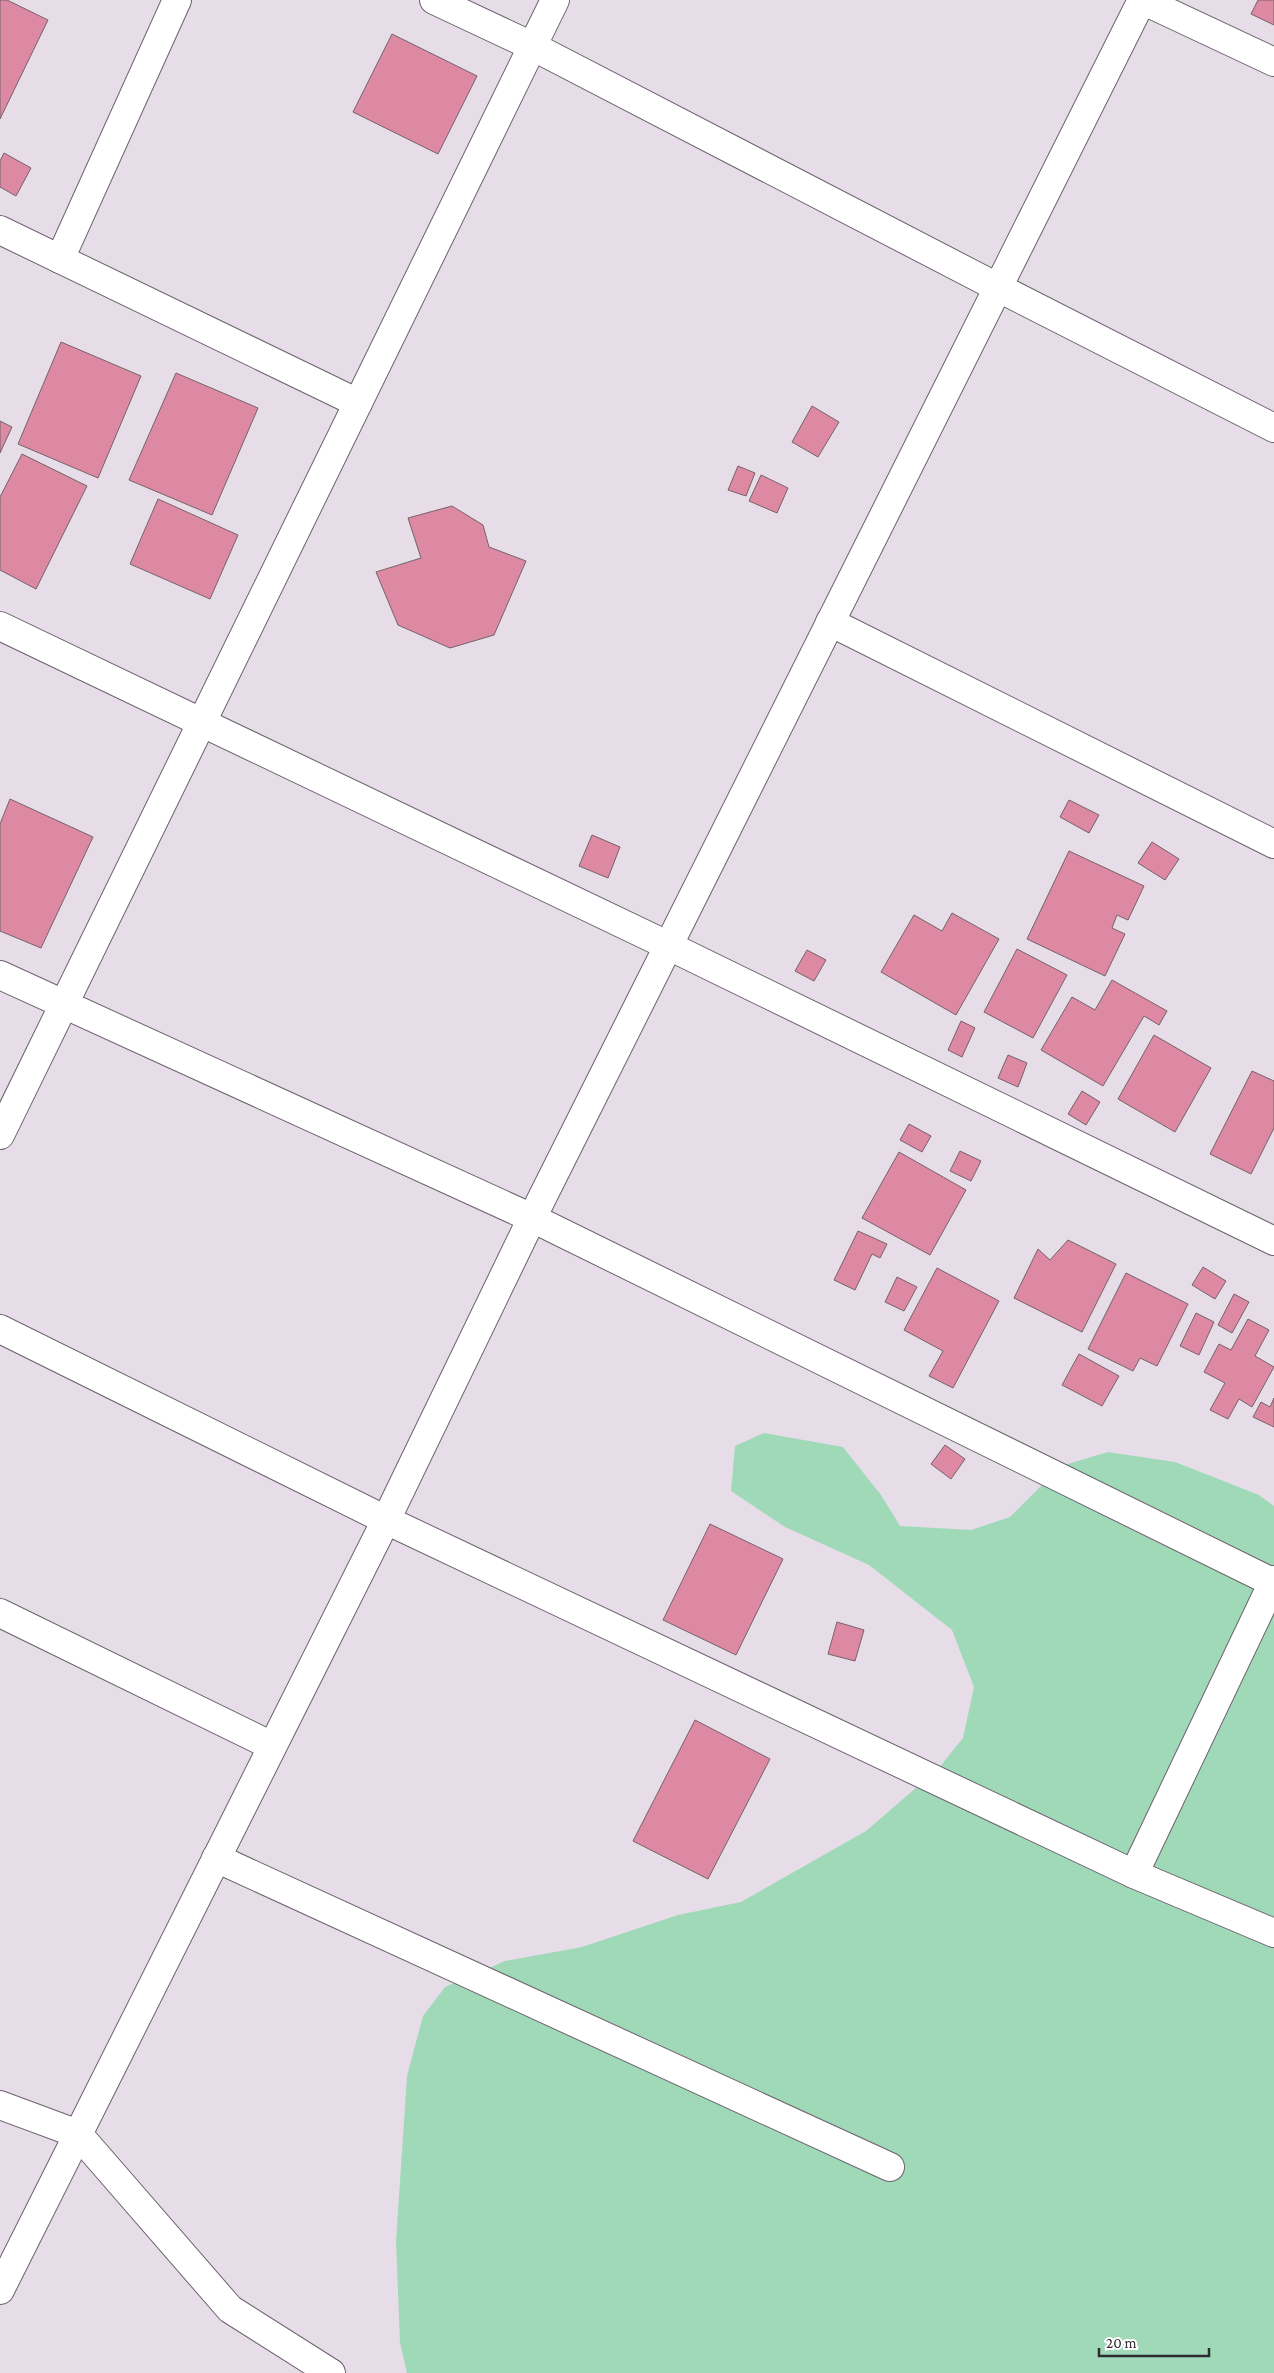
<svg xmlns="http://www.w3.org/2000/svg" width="1274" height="2373" font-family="'Crimson Pro',serif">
	<rect width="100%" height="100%" fill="#e7dde9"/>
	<path fill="#a0d9b8" d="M 764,1433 L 843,1447 L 881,1495 L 900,1526 L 971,1530 L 1010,1517 L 1061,1466 L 1108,1452 L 1175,1462 L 1259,1495 L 1274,1506 L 1274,2373 L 407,2373 L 400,2343 L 396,2241 L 407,2076 L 423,2016 L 445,1987 L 505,1961 L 582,1947 L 678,1915 L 741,1902 L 866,1831 L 938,1769 L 963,1738 L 974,1687 L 952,1630 L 869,1565 L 785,1527 L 731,1491 L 735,1446 Z"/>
	<g fill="#dd89a3" stroke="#736367">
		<path d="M 0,0 L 7,0 L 48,20 L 0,119 Z"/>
		<path d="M 1258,0 L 1274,0 L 1274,25 L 1251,14 Z"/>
		<path d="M 392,34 L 477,76 L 438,154 L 353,112 Z"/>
		<path d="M 4,153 L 31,168 L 16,196 L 0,187 L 0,161 Z"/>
		<path d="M 61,342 L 141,376 L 98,478 L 18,444 Z"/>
		<path d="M 176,373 L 258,408 L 212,515 L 129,480 Z"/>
		<path d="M 812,406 L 839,422 L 818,457 L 792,442 Z"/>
		<path d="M 0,421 L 12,427 L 0,453 Z"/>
		<path d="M 22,454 L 87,486 L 36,589 L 0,570 L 0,497 Z"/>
		<path d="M 738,466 L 755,473 L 746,496 L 728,490 Z"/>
		<path d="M 761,475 L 788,488 L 777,513 L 749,501 Z"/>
		<path d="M 158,499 L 238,535 L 210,599 L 130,564 Z"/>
		<path d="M 452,506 L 483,525 L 489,547 L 526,561 L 494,635 L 450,648 L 398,625 L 376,572 L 421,558 L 408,518 Z"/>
		<path d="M 10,799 L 93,837 L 41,948 L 0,931 L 0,824 Z"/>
		<path d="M 1069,800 L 1099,815 L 1089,833 L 1060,817 Z"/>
		<path d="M 592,835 L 620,847 L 608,878 L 579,866 Z"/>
		<path d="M 1152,842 L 1179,859 L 1165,880 L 1138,863 Z"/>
		<path d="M 1069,851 L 1144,886 L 1128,920 L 1117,915 L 1112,928 L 1125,934 L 1105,976 L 1027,939 Z"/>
		<path d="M 952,913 L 999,939 L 956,1015 L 881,972 L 914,915 L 942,931 Z"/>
		<path d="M 1017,949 L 1067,975 L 1033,1038 L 984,1012 Z"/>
		<path d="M 807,950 L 826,960 L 814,981 L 795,971 Z"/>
		<path d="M 1112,980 L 1167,1011 L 1159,1025 L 1144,1016 L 1103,1086 L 1041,1050 L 1072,997 L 1095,1010 Z"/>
		<path d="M 961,1021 L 975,1028 L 962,1057 L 948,1050 Z"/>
		<path d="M 1154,1035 L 1211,1068 L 1175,1132 L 1118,1099 Z"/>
		<path d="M 1008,1055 L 1027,1063 L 1018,1087 L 998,1078 Z"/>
		<path d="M 1252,1071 L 1274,1081 L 1274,1128 L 1251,1174 L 1210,1154 Z"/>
		<path d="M 1082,1091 L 1100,1102 L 1086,1125 L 1068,1114 Z"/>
		<path d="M 909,1124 L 931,1136 L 922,1152 L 900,1140 Z"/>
		<path d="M 960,1151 L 981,1161 L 971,1181 L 950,1171 Z"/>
		<path d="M 899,1152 L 966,1190 L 930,1255 L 862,1218 Z"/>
		<path d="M 858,1231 L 887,1244 L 880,1258 L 872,1254 L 855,1290 L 834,1280 Z"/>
		<path d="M 1068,1240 L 1116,1264 L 1082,1332 L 1014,1298 L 1038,1249 L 1050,1260 Z"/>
		<path d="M 1203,1267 L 1226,1281 L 1215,1299 L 1192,1285 Z"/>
		<path d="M 937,1268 L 999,1301 L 953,1388 L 929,1376 L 943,1351 L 904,1330 Z"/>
		<path d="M 1126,1273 L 1188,1304 L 1157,1366 L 1140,1358 L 1133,1371 L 1088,1349 Z"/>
		<path d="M 897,1277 L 917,1287 L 904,1311 L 885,1302 Z"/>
		<path d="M 1234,1294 L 1249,1302 L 1232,1333 L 1218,1325 Z"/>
		<path d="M 1196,1313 L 1214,1322 L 1199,1355 L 1180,1346 Z"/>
		<path d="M 1248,1319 L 1269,1330 L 1255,1356 L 1274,1367 L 1252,1407 L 1239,1399 L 1228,1419 L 1210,1410 L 1225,1383 L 1204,1372 L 1219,1344 L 1231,1350 Z"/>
		<path d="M 1079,1354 L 1119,1376 L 1102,1406 L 1062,1385 Z"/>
		<path d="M 1274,1398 L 1274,1427 L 1253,1417 L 1261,1402 L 1270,1407 Z"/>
		<path d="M 945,1445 L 965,1459 L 951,1479 L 931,1464 Z"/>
		<path d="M 710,1524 L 783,1559 L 736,1655 L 663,1620 Z"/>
		<path d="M 837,1622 L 864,1630 L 855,1661 L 828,1654 Z"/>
		<path d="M 695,1720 L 770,1759 L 708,1879 L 633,1841 Z"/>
	</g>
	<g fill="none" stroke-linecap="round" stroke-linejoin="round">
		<defs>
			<g id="minor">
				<path d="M 434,0 L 532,46 L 997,287 L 1274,428"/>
				<path d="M 0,230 L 358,403"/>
				<path d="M 60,259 L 177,0"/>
				<path d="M 830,622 L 1274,844"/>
				<path d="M 0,626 L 669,946 L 1274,1241"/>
				<path d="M 0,975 L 532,1218 L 1274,1583"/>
				<path d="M 0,1135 L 555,0"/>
				<path d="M 0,1329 L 386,1520 L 1134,1874 L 1274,1580"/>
				<path d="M 0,1613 L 272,1746"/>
				<path d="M 216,1858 L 890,2167"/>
				<path d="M 1134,1874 L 1274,1933"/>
				<path d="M 0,2105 L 78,2134 L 230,2309 L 331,2373"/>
				<path d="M 0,2290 L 386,1520 L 532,1218 L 1142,0 L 1274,62"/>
			</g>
		</defs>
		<use href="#minor" stroke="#6b626d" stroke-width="30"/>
		<use href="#minor" stroke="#fff" stroke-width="28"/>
	</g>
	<path d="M1099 2348v8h110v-8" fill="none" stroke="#2f2b30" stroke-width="2.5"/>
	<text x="1106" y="2348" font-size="15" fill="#2f2b30" stroke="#ffffff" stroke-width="4" paint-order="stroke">20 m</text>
</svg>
